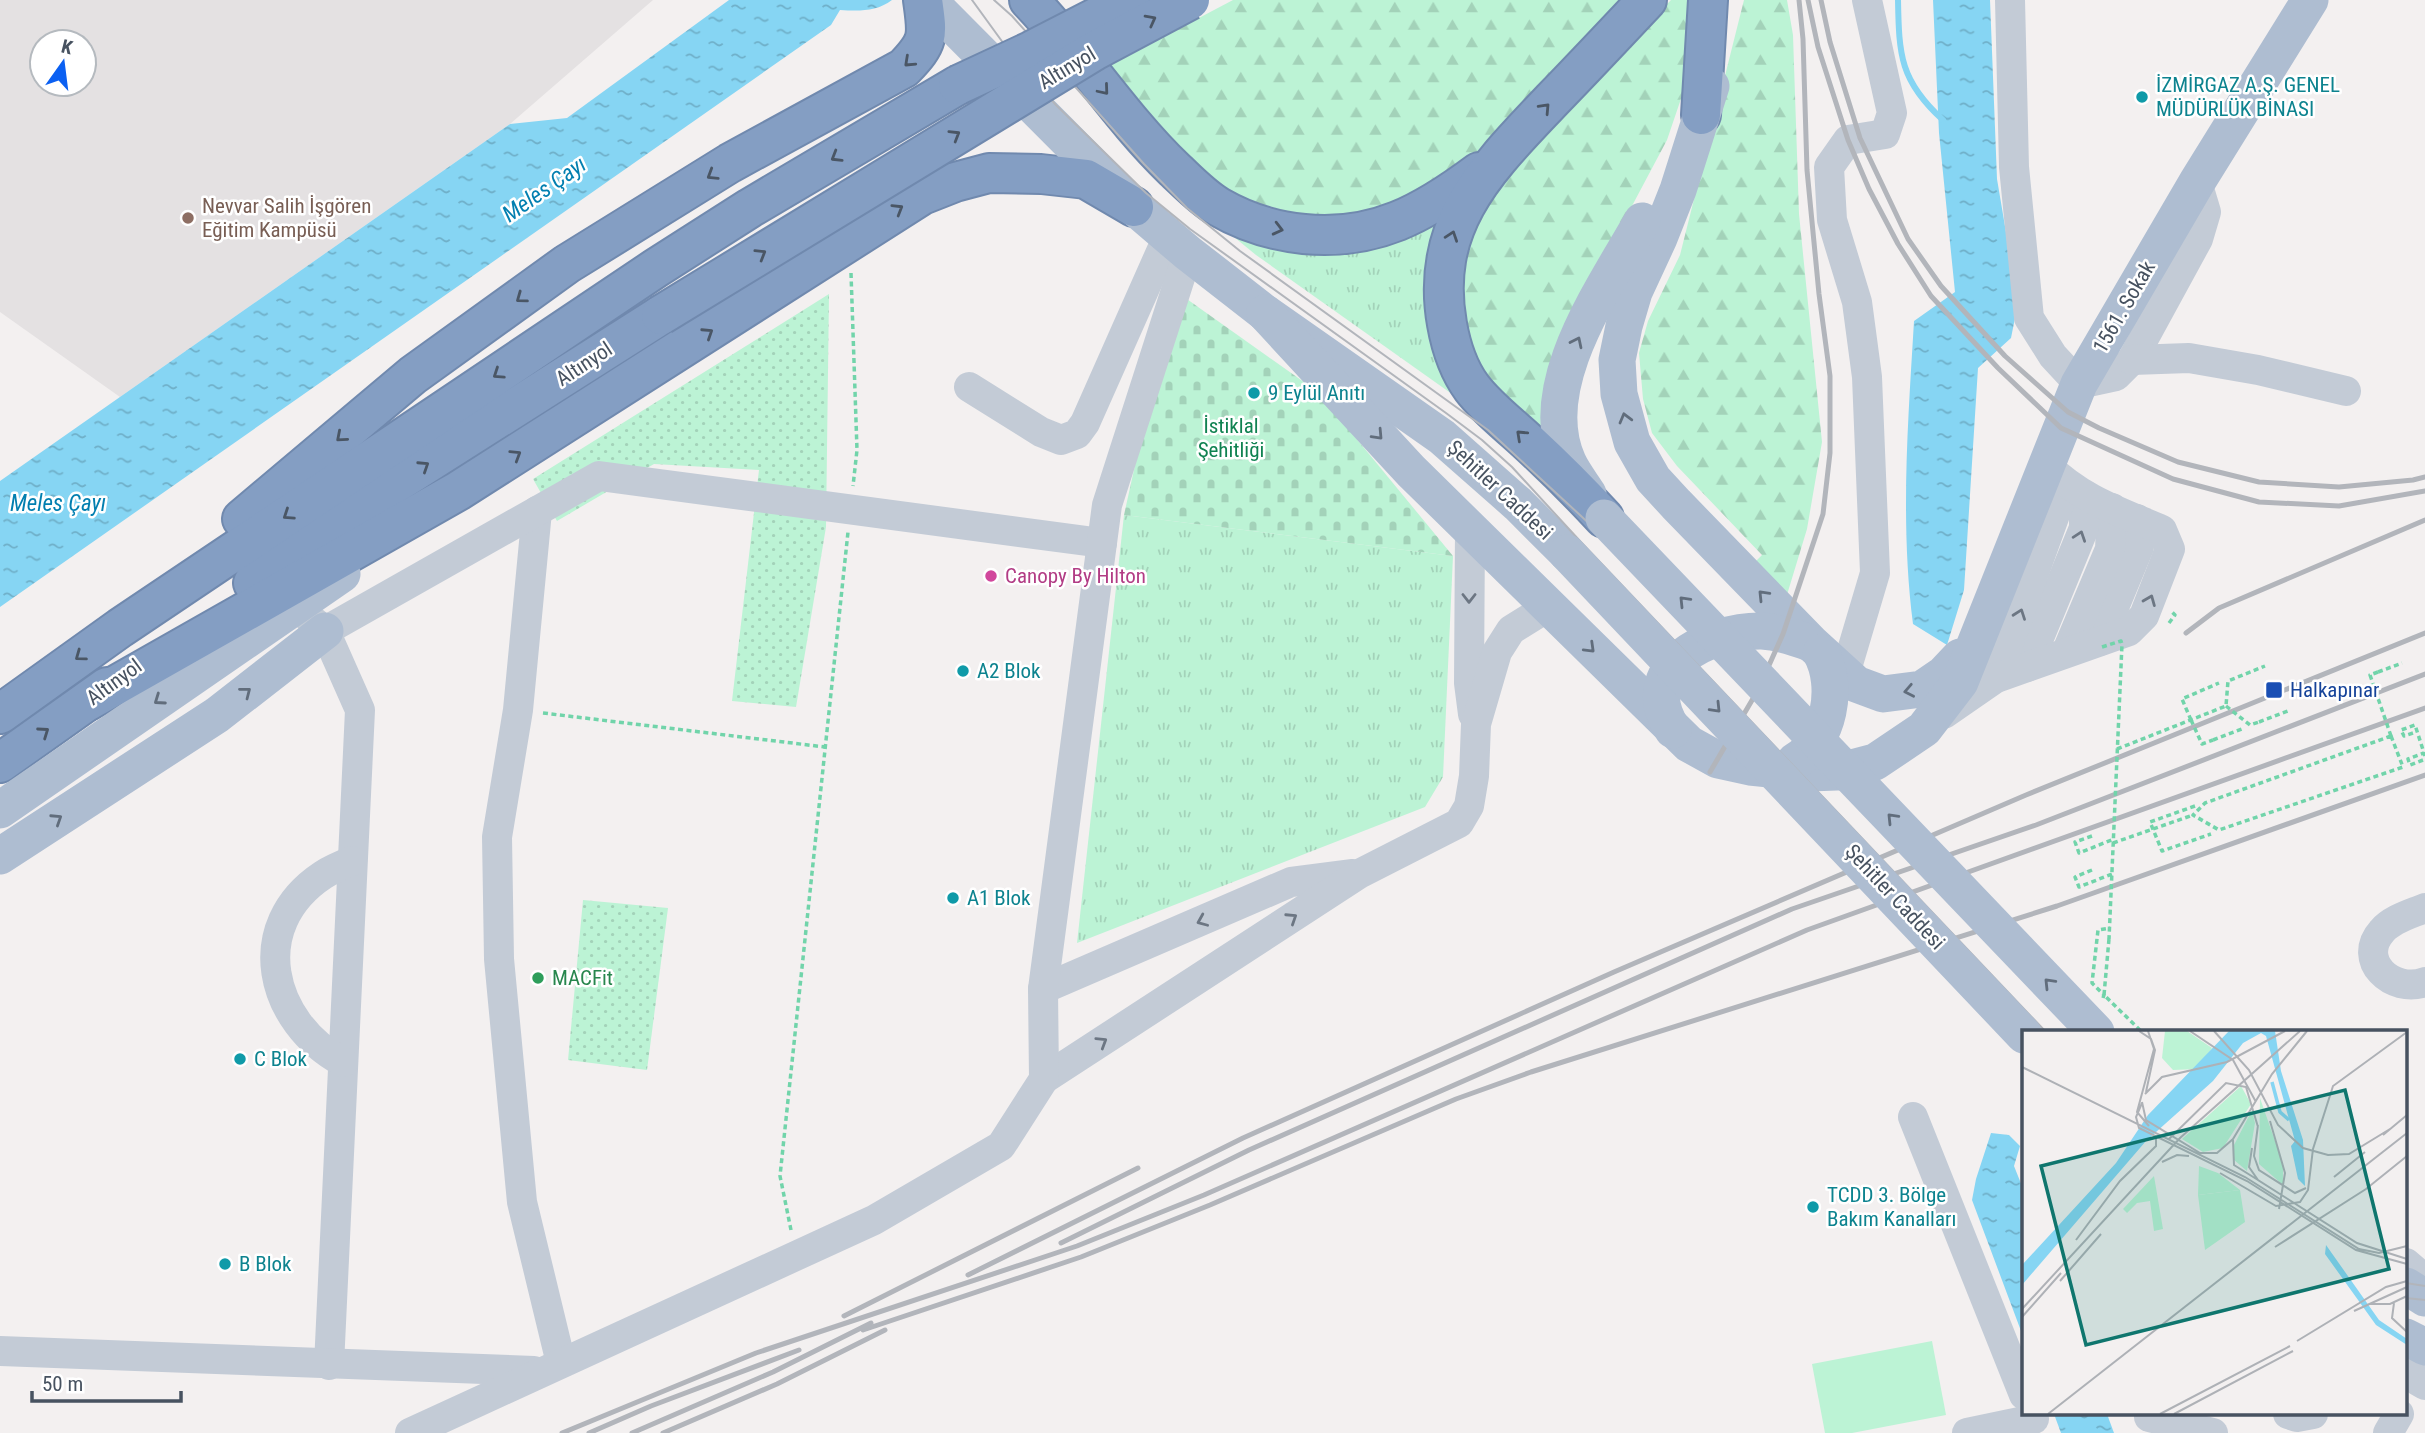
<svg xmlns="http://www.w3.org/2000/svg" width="2425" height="1433" font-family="'Roboto Condensed',sans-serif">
	<defs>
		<pattern id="grass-tufts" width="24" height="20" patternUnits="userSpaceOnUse" patternTransform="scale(1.75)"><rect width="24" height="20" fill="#bcf3d5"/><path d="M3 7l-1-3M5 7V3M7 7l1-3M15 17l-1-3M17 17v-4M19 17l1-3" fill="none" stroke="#a3d2b9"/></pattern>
		<pattern id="forest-firs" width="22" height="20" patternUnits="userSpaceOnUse" patternTransform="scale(1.75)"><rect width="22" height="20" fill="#bcf3d5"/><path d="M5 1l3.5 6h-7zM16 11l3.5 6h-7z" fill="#a3d2b9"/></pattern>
		<pattern id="cemetery-stones" width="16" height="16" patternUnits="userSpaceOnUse" patternTransform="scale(1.75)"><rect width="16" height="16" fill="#bcf3d5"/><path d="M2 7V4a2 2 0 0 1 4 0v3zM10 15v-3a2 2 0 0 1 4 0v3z" fill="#a3d2b9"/></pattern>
		<pattern id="garden-dots" width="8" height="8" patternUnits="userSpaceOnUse" patternTransform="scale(1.75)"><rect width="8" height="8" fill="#bcf3d5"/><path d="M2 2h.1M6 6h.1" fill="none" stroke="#a3d2b9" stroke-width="1.8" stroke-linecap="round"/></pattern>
		<pattern id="water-ripples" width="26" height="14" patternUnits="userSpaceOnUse" patternTransform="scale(1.75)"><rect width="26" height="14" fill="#86d5f3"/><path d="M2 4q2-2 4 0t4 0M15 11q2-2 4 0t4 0" fill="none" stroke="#6fafc8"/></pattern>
	</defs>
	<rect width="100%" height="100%" fill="#f3f0f0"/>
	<path fill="#e4e1e2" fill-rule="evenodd" d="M 0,0 L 653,0 L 510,124 L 120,397 L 0,312 ZM 42,42 L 84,42 L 84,84 L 42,84 Z"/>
	<g fill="url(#grass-tufts)">
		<path d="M 1438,217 L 1459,399 L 1256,255 L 1212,219 Z"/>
		<path d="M 1124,515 L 1453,556 L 1443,777 L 1425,807 L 1077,943 Z"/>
	</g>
	<g fill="url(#forest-firs)">
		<path d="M 1233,0 L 1625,0 L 1475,162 L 1442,185 L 1364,214 L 1324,217 L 1285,211 L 1248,200 L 1213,183 L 1183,157 L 1106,67 Z"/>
		<path d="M 1671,0 L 1694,0 L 1686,84 L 1667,140 L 1590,285 L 1542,403 L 1541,426 L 1545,446 L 1486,390 L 1456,311 L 1466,242 L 1511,164 Z"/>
		<path d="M 1744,0 L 1787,0 L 1793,35 L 1799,214 L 1822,442 L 1807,529 L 1786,598 L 1755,562 L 1762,555 L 1677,466 L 1652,433 L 1643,399 L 1639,353 L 1648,321 L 1680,255 Z"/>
	</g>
	<path fill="url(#cemetery-stones)" d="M 1184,297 L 1318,392 L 1453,556 L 1124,515 L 1149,402 Z"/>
	<path fill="#bcf3d5" d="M 1932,1341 L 1946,1415 L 1852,1433 L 1825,1433 L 1812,1364 Z"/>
	<g fill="url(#garden-dots)">
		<path d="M 829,294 L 826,527 L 796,707 L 732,701 L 759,470 L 654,464 L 557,521 L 533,479 Z"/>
		<path d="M 583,900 L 668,908 L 647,1070 L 568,1060 Z"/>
	</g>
	<g fill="url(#water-ripples)">
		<path d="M 729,0 L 892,0 C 876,12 859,11 840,10 L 831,25 L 0,607 L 0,481 L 510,124 L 567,118 Z"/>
		<path d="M 1933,0 L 1990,0 L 1997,179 L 2018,303 L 2011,338 L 1978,368 L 1964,590 L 1947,645 L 1913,624 C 1900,523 1908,422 1914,321 L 1955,292 L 1939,133 Z"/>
		<path d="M 1991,1133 L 2009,1135 L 2020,1146 L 2014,1166 L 2024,1191 L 2024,1339 L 1972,1200 L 1976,1179 Z"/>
		<path d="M 2054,1414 L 2107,1414 L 2114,1433 L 2061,1433 Z"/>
	</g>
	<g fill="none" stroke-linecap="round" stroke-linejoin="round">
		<path stroke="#86d5f3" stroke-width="6" d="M 1898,0 C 1899,55 1900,81 1943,120"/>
		<defs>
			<g id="highway">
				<path d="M 1029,0 C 1081,54 1121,118 1174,169 C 1188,182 1203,198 1219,207 C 1245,222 1274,231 1304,234 C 1375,241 1424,213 1479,172"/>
				<path d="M 1701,115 L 1708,0"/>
				<path d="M 1604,518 C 1580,492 1555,467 1529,443 C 1510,425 1488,409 1472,388 C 1458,369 1451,347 1447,324 C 1429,223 1488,168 1552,100 C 1584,67 1616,33 1647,0"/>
				<path d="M 242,519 L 413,375 L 567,264 L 730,163 L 904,68 C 930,41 928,36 923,0"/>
				<path d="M 253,583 L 357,508 L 661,315"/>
				<path d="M 88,701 L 458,491 L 922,195 L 955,182 L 989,173 L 1041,174 L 1086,179 L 1134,207"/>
				<path d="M 0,714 L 120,628 L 656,268 L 750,208 L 958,85"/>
				<path d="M 0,763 L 107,687"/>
			</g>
		</defs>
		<use href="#highway" stroke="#7089ae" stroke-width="42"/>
		<g stroke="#71d4aa" stroke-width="3.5" stroke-dasharray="5 3.5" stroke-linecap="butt">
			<path d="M 851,273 L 857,450 L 853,486"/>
			<path d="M 2169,623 L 2175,615 L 2171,611"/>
			<path d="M 2378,672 L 2402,663"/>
			<path d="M 543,713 L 825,747"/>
			<path d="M 2191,720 L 2182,699 L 2219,683"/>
			<path d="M 2259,722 L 2288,711"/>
			<path d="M 2413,733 L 2404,736 L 2401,730 L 2415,725 L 2425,756"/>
			<path d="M 2391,736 L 2403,767 L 2219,830 L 2193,815 L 2205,803 Z"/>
			<path d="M 2213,740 L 2242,729"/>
			<path d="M 2117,749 L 2226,706 L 2228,681 L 2265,666"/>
			<path d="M 2423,760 L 2410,765 L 2408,759 L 2424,753"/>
			<path d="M 2195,806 L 2150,822 L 2162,851 L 2211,834"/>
			<path d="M 2092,836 L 2075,842 L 2079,853 L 2114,839"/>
			<path d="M 2113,843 L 2193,815"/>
			<path d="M 2092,870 L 2075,877 L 2079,887 L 2112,874"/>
			<path d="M 2109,939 L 2104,995 L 2142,1032"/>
			<path d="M 2103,998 L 2104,995 L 2092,983 L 2098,930 L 2110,928"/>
			<path d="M 791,1230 L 780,1176 L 848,532"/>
		</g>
		<g stroke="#c3cbd6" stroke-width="30">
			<path d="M 2010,0 L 2014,167 L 2029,318 L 2053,356 L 2079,384 L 2116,376 L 2132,360 L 2198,239 L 2206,212 L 2197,182"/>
			<path d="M 2132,360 L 2189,358 L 2258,370 L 2346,391"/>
			<path d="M 969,387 L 1041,432 L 1061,440 L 1077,434 L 1085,423 L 1168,236"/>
			<path d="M 537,511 L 518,710 L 497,837 L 499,959 L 522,1202 L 561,1363"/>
			<path d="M 1470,529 L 1469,683 L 1473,714"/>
			<path d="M 309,618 L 325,631 L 360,710 L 329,1365"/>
			<path d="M 325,631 L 599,476 L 1102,543"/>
			<path d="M 2100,641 L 2139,547 L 2137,519"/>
			<path d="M 2067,651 L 2110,549 L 2112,508"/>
			<path d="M 2027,667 L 2084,528 L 2084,496"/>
			<path d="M 1845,674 L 1875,573 L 1867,377 L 1857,302 L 1832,220 L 1829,167 L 1848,140 L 1885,134 L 1892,113 L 1867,0"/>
			<path d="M 1996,678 L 2066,484"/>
			<path d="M 1944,714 L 1996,678 L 2129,631 L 2144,616 L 2170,549 L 2162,530 C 2118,511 2082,500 2046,465"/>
			<path d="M 2425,908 C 2411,914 2392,919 2382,931 C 2356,960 2392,994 2425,982"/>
			<path d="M 1043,989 L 1291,882 L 1353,874"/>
			<path d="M 343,1062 C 269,1022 246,926 323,875 C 332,869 342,865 352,861"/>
			<path d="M 1044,1079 L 1359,874 L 1459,823 L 1469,806 L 1474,776 L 1476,724 L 1497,652 L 1511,630 L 1548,607"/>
			<path d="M 1913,1117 L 2024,1395"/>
			<path d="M 2406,1263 L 2425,1279"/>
			<path d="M 2406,1347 L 2418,1381 L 2425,1385"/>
			<path d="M 0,1351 L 534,1371"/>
			<path d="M 2288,1414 L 2297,1417 L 2313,1414"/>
			<path d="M 2149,1417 L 2213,1433"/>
			<path d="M 410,1433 L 874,1220 L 1001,1146 L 1044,1079 L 1043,989 L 1107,505 L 1188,253"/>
			<path d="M 1967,1433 L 2034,1419"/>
			<path d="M 2388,1433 L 2399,1414"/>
		</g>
		<g stroke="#aebdd1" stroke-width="37">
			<path d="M 928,0 L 1134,207 L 1188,253 L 1265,313 L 1442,437 L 1518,504 L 1567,553"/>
			<path d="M 1711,86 L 1678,190 L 1659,238 L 1634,292 L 1624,326 L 1617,360 L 1619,394 L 1632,442 L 1653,479 L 1676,504 L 1811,643 L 1856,684 L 1883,694 L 1922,689 L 1944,674 L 1960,657"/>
			<path d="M 1265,313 L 1411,471 L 1689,744 L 1718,760 L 1750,767 L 1809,773 L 1837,772 L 1875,762 L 1924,729 L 1960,682 L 2079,384 L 2197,182 L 2310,0"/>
			<path d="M 1588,494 C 1581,483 1573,473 1568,462 C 1533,385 1606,286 1642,221"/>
			<path d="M 1673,730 C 1632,668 1709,630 1762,631 C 1779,632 1794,637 1810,643"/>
			<path d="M 1795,761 C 1830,741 1839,686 1821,653"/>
			<path d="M 0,810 L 342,574"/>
			<path d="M 0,856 L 217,715 L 325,631"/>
			<path d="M 2406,1286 L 2425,1298"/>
			<path d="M 2406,1337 L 2425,1347"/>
		</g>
		<use href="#highway" stroke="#849ec3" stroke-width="38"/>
		<g stroke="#b2b5bb" stroke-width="2">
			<path d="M 972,0 L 1009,51 L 1056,105 L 1146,193 L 1190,229 L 1446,413 L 1482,440 L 1512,467 L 1580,541 L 2046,1032"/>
			<path d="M 994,0 L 1012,16 L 1144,164 L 1187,208 L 1240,251 L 1488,430 L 1594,528 L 2076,1032"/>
			<path d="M 2406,1283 L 2425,1286"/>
			<path d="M 2406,1298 L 2425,1300"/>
		</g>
		<g stroke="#b2b5bb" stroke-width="5">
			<path d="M 1808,0 L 1818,47 L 1848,140 L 1869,189 L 1898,244 L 1931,296 L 1998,368 L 2061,428 L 2173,479 L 2259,502 L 2339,506 L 2425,491"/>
			<path d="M 1821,0 L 1830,42 L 1860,138 L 1908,239 L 1941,286 L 2005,356 L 2068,412 L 2099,428 L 2178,462 L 2259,482 L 2339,487 L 2413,480 L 2425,477"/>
			<path d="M 2186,633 L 2219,608 L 2425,520"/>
			<path d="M 1710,772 L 1758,690 L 1783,634 L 1823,514 L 1830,453 L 1830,376 L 1819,294 L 1807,170 L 1803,39 L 1799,0"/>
			<path d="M 1061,1243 L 1249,1150 L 1792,909 L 2036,825 L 2425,674"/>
			<path d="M 968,1275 L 1243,1138 L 1614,972 L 2026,795 L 2425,633"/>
			<path d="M 844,1316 L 1138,1168"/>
			<path d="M 863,1330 L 1081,1257 L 1210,1205 L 1456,1099 L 1531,1072 L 2057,906 L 2425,775"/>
			<path d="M 562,1433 L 756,1353 L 1077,1246 L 1204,1195 L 1807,930 L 2425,708"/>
			<path d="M 589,1433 L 651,1406 L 799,1350"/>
			<path d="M 632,1433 L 773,1372 L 871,1323"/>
			<path d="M 663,1433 L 777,1384 L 885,1330"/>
		</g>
		<defs>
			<g id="highway-bridge">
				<path d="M 958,85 L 1031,51 L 1130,0"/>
				<path d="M 661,315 L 1094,51 L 1190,0"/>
			</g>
		</defs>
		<use href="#highway-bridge" stroke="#7089ae" stroke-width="42" stroke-linecap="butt"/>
		<g stroke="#71d4aa" stroke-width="3.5" stroke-dasharray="5 3.5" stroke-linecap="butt">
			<path d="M 2102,647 L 2121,641 L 2122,644 L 2109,939"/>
			<path d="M 2378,672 L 2370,675 L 2391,736"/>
			<path d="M 2226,706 L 2250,725 L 2259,722"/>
			<path d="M 2191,720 L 2202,744 L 2213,740"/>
		</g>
		<g stroke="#aebdd1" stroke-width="37">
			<path d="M 1604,518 L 2096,1032"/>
			<path d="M 1567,553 L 2024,1035"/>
		</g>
		<use href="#highway-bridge" stroke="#849ec3" stroke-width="38"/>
	</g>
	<defs><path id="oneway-chevron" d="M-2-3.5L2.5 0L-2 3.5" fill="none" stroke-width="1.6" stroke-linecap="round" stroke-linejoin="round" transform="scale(1.75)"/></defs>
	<g stroke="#4a5665">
		<use href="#oneway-chevron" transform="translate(1151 20) rotate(-28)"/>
		<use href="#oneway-chevron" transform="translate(909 62) rotate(137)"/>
		<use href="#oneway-chevron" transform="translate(1104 90) rotate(50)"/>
		<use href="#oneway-chevron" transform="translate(1545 108) rotate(-47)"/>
		<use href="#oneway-chevron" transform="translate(955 135) rotate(-31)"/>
		<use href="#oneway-chevron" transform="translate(836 157) rotate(149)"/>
		<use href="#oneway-chevron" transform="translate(712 175) rotate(148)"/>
		<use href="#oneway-chevron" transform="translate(898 209) rotate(-31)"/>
		<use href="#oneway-chevron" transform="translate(1278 229) rotate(14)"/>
		<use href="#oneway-chevron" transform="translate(1452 236) rotate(-71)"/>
		<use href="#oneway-chevron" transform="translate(761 254) rotate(-31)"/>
		<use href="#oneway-chevron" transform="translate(521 298) rotate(144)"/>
		<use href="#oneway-chevron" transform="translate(708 333) rotate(-33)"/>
		<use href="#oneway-chevron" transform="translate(498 374) rotate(146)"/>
		<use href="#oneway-chevron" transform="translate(1521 435) rotate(-137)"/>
		<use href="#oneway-chevron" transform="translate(341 437) rotate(139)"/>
		<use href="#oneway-chevron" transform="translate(516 455) rotate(-32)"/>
		<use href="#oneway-chevron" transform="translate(424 466) rotate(-33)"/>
		<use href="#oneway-chevron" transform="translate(288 515) rotate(146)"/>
		<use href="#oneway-chevron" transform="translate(80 656) rotate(144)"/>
		<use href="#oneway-chevron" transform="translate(44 732) rotate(-35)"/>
	</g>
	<g stroke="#616d7c">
		<use href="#oneway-chevron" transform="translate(1577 342) rotate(-64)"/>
		<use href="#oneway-chevron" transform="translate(1625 418) rotate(-105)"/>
		<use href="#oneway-chevron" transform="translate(1378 435) rotate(47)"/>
		<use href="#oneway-chevron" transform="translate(1763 595) rotate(-134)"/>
		<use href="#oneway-chevron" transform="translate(1684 601) rotate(-134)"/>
		<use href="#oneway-chevron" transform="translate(1590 648) rotate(44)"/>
		<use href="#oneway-chevron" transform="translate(1909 691) rotate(169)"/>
		<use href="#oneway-chevron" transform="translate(246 692) rotate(-38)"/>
		<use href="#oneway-chevron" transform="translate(159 700) rotate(145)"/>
		<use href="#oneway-chevron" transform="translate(1716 708) rotate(46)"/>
		<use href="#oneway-chevron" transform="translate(1892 818) rotate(-134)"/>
		<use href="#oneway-chevron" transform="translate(57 819) rotate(-33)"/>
		<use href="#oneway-chevron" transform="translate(2049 983) rotate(-134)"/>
	</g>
	<g stroke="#6c7683">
		<use href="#oneway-chevron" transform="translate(2080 536) rotate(-71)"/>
		<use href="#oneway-chevron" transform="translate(1469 598) rotate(90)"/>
		<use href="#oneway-chevron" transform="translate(2150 600) rotate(-68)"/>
		<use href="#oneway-chevron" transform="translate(2020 614) rotate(-70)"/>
		<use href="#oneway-chevron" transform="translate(1292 918) rotate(-33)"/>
		<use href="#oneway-chevron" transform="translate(1202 921) rotate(157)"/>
		<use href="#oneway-chevron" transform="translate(1102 1042) rotate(-32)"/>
	</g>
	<g fill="#0f9aa8" stroke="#fff" stroke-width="2.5">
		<circle cx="2142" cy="97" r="7"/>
		<circle cx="1254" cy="393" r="7"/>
		<circle cx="963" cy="671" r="7"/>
		<circle cx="953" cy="898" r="7"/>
		<circle cx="240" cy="1059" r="7"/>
		<circle cx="1813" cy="1207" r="7"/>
		<circle cx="225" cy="1264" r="7"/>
	</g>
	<circle fill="#8d6e63" stroke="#fff" stroke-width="2.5" cx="188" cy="218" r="7"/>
	<circle fill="#d1479c" stroke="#fff" stroke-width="2.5" cx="991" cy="576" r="7"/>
	<rect fill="#1a4fb4" stroke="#fff" stroke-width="2.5" x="2265" y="681" width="18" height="18" rx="3.5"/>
	<circle fill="#2e9e5b" stroke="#fff" stroke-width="2.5" cx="538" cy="978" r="7"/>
	<g text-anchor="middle" stroke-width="5" stroke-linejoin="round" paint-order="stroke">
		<g font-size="21" fill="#475260" stroke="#fff">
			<text transform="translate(1067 68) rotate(-31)" y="7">Altınyol</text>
			<text transform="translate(2124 307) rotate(-60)" y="7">1561. Sokak</text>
			<text transform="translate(584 364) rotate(-33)" y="7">Altınyol</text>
			<text transform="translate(1500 490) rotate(43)" y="7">Şehitler Caddesi</text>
			<text transform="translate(114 682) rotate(-36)" y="7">Altınyol</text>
			<text transform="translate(1895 897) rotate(47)" y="7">Şehitler Caddesi</text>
		</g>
		<g font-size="21" fill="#0d838f" stroke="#fff" text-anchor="start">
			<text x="2156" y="92">İZMİRGAZ A.Ş. GENEL<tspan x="2156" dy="24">MÜDÜRLÜK BİNASI</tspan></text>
			<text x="1268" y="400">9 Eylül Anıtı</text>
			<text x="977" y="678">A2 Blok</text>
			<text x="967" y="905">A1 Blok</text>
			<text x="254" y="1066">C Blok</text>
			<text x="1827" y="1202">TCDD 3. Bölge<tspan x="1827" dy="24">Bakım Kanalları</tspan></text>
			<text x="239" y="1271">B Blok</text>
		</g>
		<g font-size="21" fill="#785e54" stroke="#fff" text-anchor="start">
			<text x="202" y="213">Nevvar Salih İşgören<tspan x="202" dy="24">Eğitim Kampüsü</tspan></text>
		</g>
		<g font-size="21" fill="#108251" stroke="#fff">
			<text x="1231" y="433">İstiklal<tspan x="1231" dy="24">Şehitliği</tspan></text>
		</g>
		<g font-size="21" fill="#b23c85" stroke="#fff" text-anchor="start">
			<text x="1005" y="583">Canopy By Hilton</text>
		</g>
		<g font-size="21" fill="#164399" stroke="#fff" text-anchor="start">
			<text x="2290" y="697">Halkapınar</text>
		</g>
		<g font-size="21" fill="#27864d" stroke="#fff" text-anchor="start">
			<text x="552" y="985">MACFit</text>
		</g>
		<g font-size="23" font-style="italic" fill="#027fb0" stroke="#fff">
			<text transform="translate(544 189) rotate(-35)" y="8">Meles Çayı</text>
			<text x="58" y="511">Meles Çayı</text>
		</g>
	</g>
	<g transform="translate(2022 1030)">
		<rect width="385" height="385" fill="#f3f0f0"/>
		<path d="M 143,1 L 165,1 L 190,18 L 175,39 L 151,40 L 140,28 ZM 218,160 L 223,192 L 183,220 L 176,165 Z" fill="#bcf3d5"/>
		<path d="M 219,56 L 229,74 L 201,118 L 181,122 L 160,109 ZM 238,68 L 261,134 L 261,155 L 237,134 ZM 230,80 L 233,93 L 225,141 L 211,129 L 211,117 Z" fill="#bcf3d5"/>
		<path d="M 177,136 L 196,143 L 218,160 L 176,165 Z" fill="#bcf3d5"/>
		<path d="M 132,146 L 141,199 L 132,201 L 128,171 L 115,173 L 105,183 L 101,179 Z" fill="#bcf3d5"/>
		<path d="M 207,1 L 253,1 L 259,41 L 281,110 L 283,156 L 276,149 L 269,116 L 273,111 L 244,6 L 239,3 L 221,13 L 191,51 L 124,111 L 0,255 L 0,235 L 94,133 L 126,85 ZM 304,215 L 357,290 L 385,309 L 385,315 L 354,295 L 303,224 Z" fill="#86d5f3"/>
		<path fill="none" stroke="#86d5f3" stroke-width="3.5" d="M 250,52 L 258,82 L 267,90"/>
		<path fill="none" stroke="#aeb1b6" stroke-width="2" d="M 117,1 L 129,9 L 133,20 L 124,62M 126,1 L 132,19 L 115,82 L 127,96M 168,1 L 211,30 L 234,72M 192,1 L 227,40 L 256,95 L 281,118 L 306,125 L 327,124 L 368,99M 0,37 L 223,147 L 337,219 L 357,223 L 385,216M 123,64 L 140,47 L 205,32 L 263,1M 120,72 L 124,90 L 178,123 L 195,123 L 211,109 L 250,44 L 285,1M 120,73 L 114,87 L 117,98 L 225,151 L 334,220 L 385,234M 248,91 L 263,143 L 257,179M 236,95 L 232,126 L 237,140 L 273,163 L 284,158M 361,105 L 385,85M 147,109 L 204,53 L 224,57 L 236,97M 211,110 L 212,135 L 236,150M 230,118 L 227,137 L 236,150 L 335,213 L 385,229M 140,132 L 155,125 L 167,126M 198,143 L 254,176 L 278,172 L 286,160 L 291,119 L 311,56 L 385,2M 312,147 L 343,122M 54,210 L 98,151 L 134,116 L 134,106M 253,217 L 344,159 L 385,126M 38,251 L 79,204M 372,273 L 370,288 L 385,302M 349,274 L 368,274 L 385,266M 0,279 L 158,108 L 278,1M 332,281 L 385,257M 0,287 L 39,243M 275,311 L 364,257 L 385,251M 26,384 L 385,103M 138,384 L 268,316M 152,384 L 271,321"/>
		<path fill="#0f766e" fill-opacity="0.15" stroke="#0f766e" stroke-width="3.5" d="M 323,60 L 367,239 L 64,315 L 19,136 Z"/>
		<rect width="385" height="385" fill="none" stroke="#475260" stroke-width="3.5"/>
	</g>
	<g transform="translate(63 63) rotate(14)"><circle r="33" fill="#ffffff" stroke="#b5babf" stroke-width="2"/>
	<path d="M0-5L12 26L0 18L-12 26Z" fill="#0b60f2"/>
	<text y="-10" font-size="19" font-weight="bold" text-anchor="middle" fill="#475260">K</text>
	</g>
	<path d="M32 1391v10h149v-10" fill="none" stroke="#475260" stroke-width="3.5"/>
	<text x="42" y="1391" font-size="21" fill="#475260" stroke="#ffffff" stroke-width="5" paint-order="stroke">50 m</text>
</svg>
